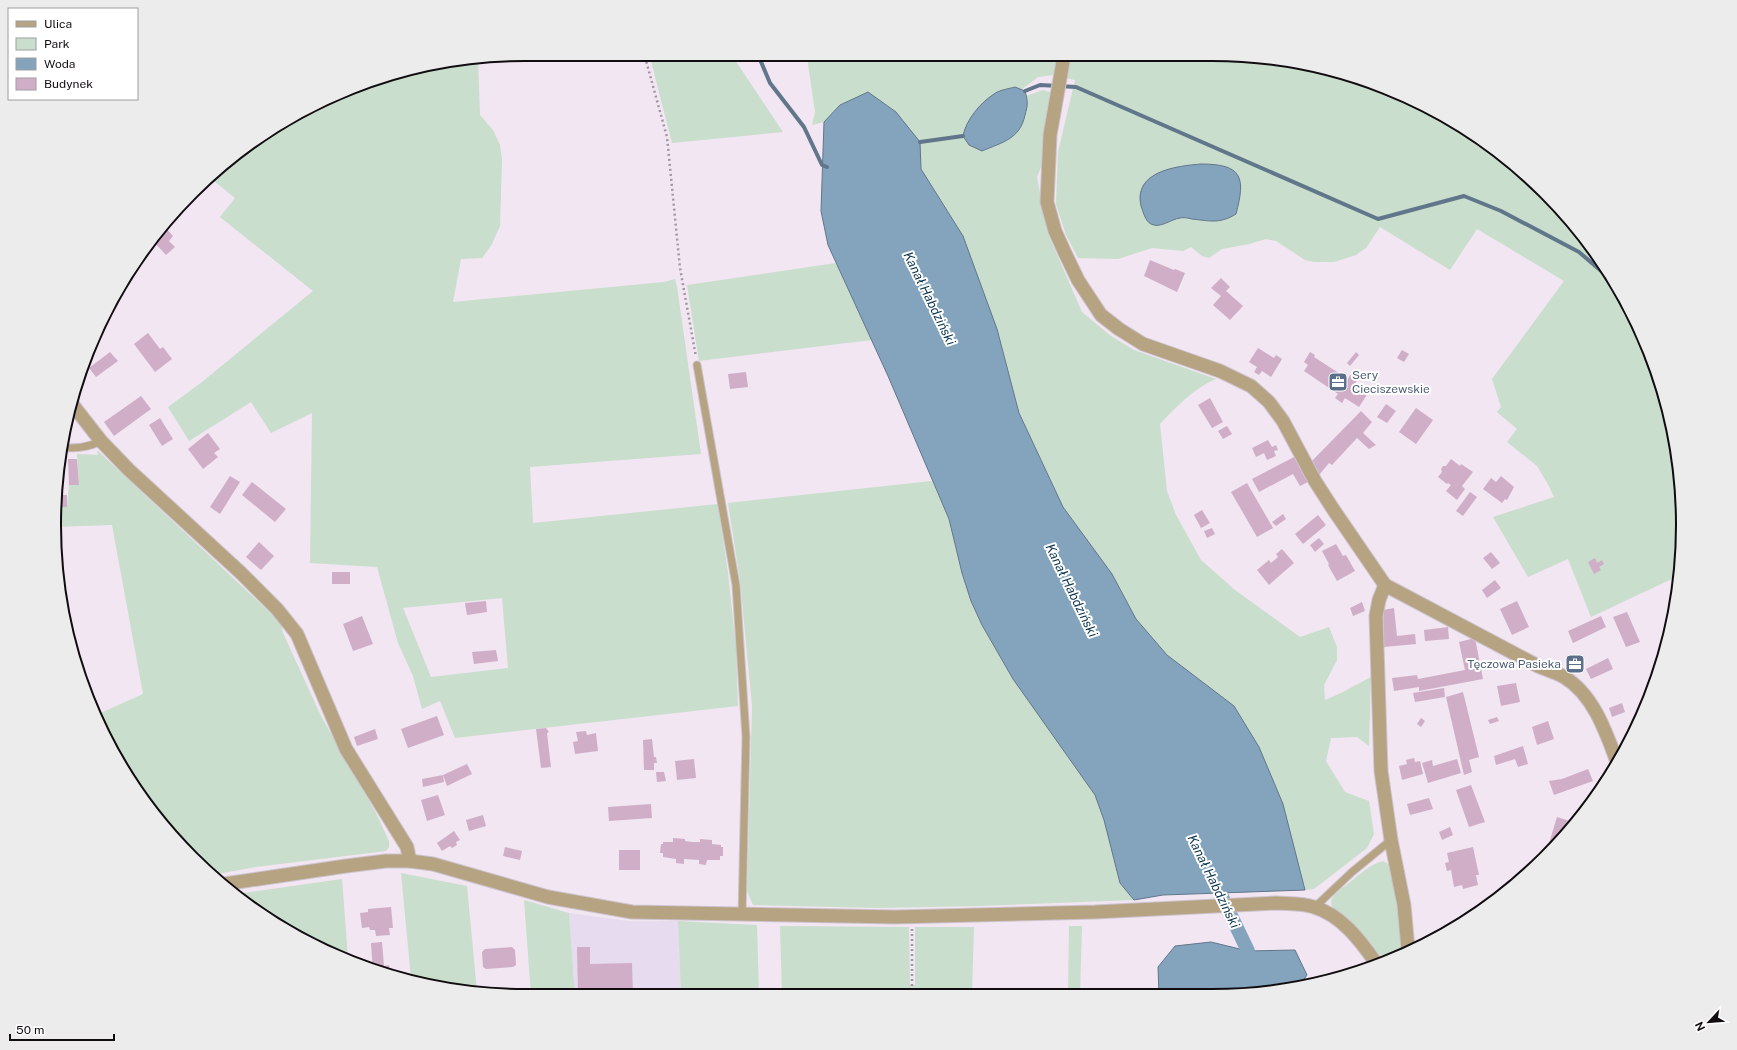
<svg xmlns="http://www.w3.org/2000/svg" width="1737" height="1050" font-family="'Public Sans',sans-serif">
	<rect width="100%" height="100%" fill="#f1e6f2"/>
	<path fill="#e7dbef" d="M 569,913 L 628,921 L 678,921 L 681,995 L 575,995 Z"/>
	<g fill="#c9decc" fill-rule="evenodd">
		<path d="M 1243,55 L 1364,79 L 1474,134 L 1545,192 L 1604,264 L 1647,345 L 1674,433 L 1683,525 L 1678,576 L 1591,617 L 1568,559 L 1528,577 L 1493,517 L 1554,497 L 1549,486 L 1537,466 L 1507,442 L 1517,429 L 1497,412 L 1501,407 L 1492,379 L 1564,281 L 1477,229 L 1450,270 L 1380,227 L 1366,248 L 1356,255 L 1334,262 L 1314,262 L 1305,260 L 1276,241 L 1266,239 L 1249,244 L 1222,249 L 1209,258 L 1202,256 L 1191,247 L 1183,251 L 1152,248 L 1118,259 L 1078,258 L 1066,235 L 1056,204 L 1058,152 L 1075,80 L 1065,78 L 1069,56 ZM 1201,164 L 1226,220 L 1209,221 L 1180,217 L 1158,226 L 1151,176 L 1181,166 Z"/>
		<path d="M 1057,56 L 1053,75 L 1038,77 L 1021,90 L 1015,87 L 1029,102 L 1026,96 L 1043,90 L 1050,92 L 1042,165 L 1037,177 L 1048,234 L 1082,312 L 1111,336 L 1134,350 L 1216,379 C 1194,388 1176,407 1160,424 L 1167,491 L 1176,515 L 1201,560 L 1235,590 L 1300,637 L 1329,627 L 1337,647 L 1337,660 L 1324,685 L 1325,700 L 1341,693 L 1371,677 L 1369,746 L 1357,737 L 1331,738 L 1326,761 L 1345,792 L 1369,801 L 1374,834 L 1367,848 L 1314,889 L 1305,890 L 1283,804 L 1234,706 L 1167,655 L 1136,619 L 1112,574 L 1063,507 L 1019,413 L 997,329 L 963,237 L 921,169 L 920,142 L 840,105 L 824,122 L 812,125 L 815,112 L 808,64 L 809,57 Z"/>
		<path d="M 650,57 L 733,57 L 783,132 L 672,143 Z"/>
		<path d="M 463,58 L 478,58 L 480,115 L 493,130 L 500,145 L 502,160 L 500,226 L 492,244 L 482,258 L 461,259 L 453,302 L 664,282 L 675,279 L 677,287 L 701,454 L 530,467 L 533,523 L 718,504 L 728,573 L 736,647 L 738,706 L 455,738 L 440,701 L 422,709 L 413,676 L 398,643 L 377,567 L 310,563 L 312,413 L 271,433 L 251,402 L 189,441 L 168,407 L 202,382 L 313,291 L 220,217 L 235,198 L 209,177 L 238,151 L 316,103 L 374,79 ZM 502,598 L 508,668 L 431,677 L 403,608 Z"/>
		<path d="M 836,263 L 872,340 L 699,361 L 687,285 Z"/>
		<path d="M 97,450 L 280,622 L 283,633 L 321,716 L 376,813 L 389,841 L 389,847 L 386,851 L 256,867 L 212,875 L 192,858 L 151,812 L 117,760 L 96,715 L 143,694 L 112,525 L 54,527 L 55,507 L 67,507 L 69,485 L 79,485 L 77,454 L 98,455 Z"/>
		<path d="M 932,481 L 949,519 L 962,573 L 971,601 L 982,625 L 1013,679 L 1095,795 L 1104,820 L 1120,883 L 1134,900 L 980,906 L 878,908 L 753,905 L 747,891 L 752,706 L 740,580 L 728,503 Z"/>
		<path d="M 1383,861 L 1390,865 L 1393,874 L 1404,951 L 1383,959 C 1373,946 1362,931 1348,920 C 1343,916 1332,911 1331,903 C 1331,895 1344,887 1349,883 C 1360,874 1369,865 1383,861 Z"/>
		<path d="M 401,873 L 467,886 L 477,992 L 411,978 Z"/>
		<path d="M 342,879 L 348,958 L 263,916 L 236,894 Z"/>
		<path d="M 524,900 L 569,913 L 575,995 L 531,995 Z"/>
		<path d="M 678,921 L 757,925 L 759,995 L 681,995 Z"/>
		<path d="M 780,926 L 909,927 L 910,985 L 915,985 L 915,927 L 974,927 L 972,995 L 782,995 Z"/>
		<path d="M 1069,926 L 1082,926 L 1080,995 L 1068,995 Z"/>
	</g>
	<g fill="#84a4be" stroke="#61768a">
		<path d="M 1015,87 L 1025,91 C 1028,101 1028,105 1025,115 C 1020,139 1003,142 982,151 L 969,145 L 963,136 C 966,120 980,103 994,94 C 999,90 1008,89 1015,87 Z"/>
		<path d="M 868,92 L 896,112 L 920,142 L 921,169 L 963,236 L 997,329 L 1019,413 L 1063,507 L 1112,574 L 1136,619 L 1167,655 L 1234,706 L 1259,747 L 1283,804 L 1305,890 L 1163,895 L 1134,900 L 1120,883 L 1104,820 L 1095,795 L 1013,679 L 982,625 L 971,601 L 962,573 L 949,519 L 888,376 L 828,245 L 821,211 L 824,122 L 840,105 Z"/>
		<path d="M 1201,164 C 1242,164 1246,177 1236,214 C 1220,224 1210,221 1192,219 C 1188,218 1184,217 1180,218 C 1171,219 1160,229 1151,224 C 1145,221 1143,211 1141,206 C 1133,171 1177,166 1201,164 Z"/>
		<path d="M 1211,942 L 1248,951 L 1295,950 L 1307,975 L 1300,985 L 1243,995 L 1159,995 L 1158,967 L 1175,946 Z"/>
	</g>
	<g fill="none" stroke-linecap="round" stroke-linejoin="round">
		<g stroke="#61768a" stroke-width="4">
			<path d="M 759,57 L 770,83 L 804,127 L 822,165 L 827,167"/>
			<path d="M 1025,91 L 1040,85 L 1076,87 L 1378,219 L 1464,196 L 1501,211 L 1579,252 L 1614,282"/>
			<path d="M 920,142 L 963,136"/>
		</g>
		<path stroke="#84a4be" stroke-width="14" d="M 1212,876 L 1248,951 L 1238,995"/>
	</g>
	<g fill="#d0aec8">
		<path d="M 164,226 L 173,236 L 169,241 L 175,247 L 166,255 L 154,242 L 150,246 L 148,245 Z"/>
		<path d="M 1150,260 L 1174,270 L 1175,269 L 1185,273 L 1177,292 L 1144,276 Z"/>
		<path d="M 1221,278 L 1230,287 L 1226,291 L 1243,306 L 1230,320 L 1213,305 L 1221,296 L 1211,288 Z"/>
		<path d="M 148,333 L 160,349 L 163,347 L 172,359 L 155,372 L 134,344 Z"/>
		<path d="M 1258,348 L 1274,358 L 1276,355 L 1282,359 L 1271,377 L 1262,371 L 1259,375 L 1254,372 L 1257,367 L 1249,362 Z"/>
		<path d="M 1402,350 L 1409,354 L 1404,362 L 1397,358 Z"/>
		<path d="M 110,352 L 118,361 L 96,377 L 89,368 Z"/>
		<path d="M 1310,352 L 1315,355 L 1314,357 L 1348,379 L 1350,375 L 1357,380 L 1355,384 L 1368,393 L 1359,407 L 1345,398 L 1342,403 L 1335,398 L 1338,394 L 1304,371 L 1308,365 L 1304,362 Z"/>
		<path d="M 1356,352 L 1359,355 L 1350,366 L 1347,363 Z"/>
		<path d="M 746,372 L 748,387 L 730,389 L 728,374 Z"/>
		<path d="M 141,396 L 151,409 L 114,436 L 104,422 Z"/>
		<path d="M 1210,398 L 1223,422 L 1212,428 L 1198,405 Z"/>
		<path d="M 1386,404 L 1396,411 L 1387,423 L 1377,417 Z"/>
		<path d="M 1416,408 L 1433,420 L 1416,444 L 1399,432 Z"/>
		<path d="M 1361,411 L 1372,422 L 1363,433 L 1376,445 L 1369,449 L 1357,438 L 1332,465 L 1329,463 L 1319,475 L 1311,462 Z"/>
		<path d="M 160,418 L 173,439 L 162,446 L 149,425 Z"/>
		<path d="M 1227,426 L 1232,434 L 1223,439 L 1218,431 Z"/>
		<path d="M 208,433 L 220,449 L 214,453 L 218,457 L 203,469 L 188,449 Z"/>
		<path d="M 1268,440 L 1272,447 L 1276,445 L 1278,450 L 1274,451 L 1276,456 L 1267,460 L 1264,453 L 1256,457 L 1252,448 Z"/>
		<path d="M 1294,457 L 1308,482 L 1300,486 L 1293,474 L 1259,492 L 1252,479 Z"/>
		<path d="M 68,459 L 77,459 L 79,485 L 69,485 Z"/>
		<path d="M 1451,459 L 1460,466 L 1461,464 L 1473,472 L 1462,486 L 1465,489 L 1457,500 L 1446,491 L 1451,485 L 1448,483 L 1447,484 L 1438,477 L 1442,472 L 1441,469 L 1443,466 L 1446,466 Z"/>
		<path d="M 230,476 L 240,482 L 220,514 L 210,507 Z"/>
		<path d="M 1501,476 L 1514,487 L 1507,500 L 1505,499 L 1502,503 L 1483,489 L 1491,478 L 1496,482 Z"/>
		<path d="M 252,482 L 286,509 L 275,522 L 242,495 Z"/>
		<path d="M 1247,483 L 1273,528 L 1257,537 L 1231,492 Z"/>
		<path d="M 1470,492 L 1477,497 L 1463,516 L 1456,511 Z"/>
		<path d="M 56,495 L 67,495 L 67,507 L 55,507 Z"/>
		<path d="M 1202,510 L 1210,523 L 1201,528 L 1194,515 Z"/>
		<path d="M 1283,514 L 1286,519 L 1276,526 L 1272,522 Z"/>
		<path d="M 1318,515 L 1326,525 L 1303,544 L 1295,534 Z"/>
		<path d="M 1212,528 L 1215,534 L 1207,538 L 1204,531 Z"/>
		<path d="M 1319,538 L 1324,544 L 1315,552 L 1310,545 Z"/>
		<path d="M 259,542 L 274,556 L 261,570 L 246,557 Z"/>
		<path d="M 1336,544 L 1343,556 L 1346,555 L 1355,571 L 1337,581 L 1328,565 L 1329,564 L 1322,551 Z"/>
		<path d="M 1282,549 L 1294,563 L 1269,585 L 1257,570 L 1269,560 L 1271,563 L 1278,557 L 1276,554 Z"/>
		<path d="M 1491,552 L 1500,563 L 1492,569 L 1483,558 Z"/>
		<path d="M 1595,558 L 1597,563 L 1602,560 L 1604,564 L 1599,567 L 1601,570 L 1594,574 L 1588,562 Z"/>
		<rect x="332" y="572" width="18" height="12"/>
		<path d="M 1495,580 L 1501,588 L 1487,598 L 1482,590 Z"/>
		<path d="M 486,601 L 487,612 L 467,615 L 465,603 Z"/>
		<path d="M 1517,601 L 1529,627 L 1512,635 L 1500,609 Z"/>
		<path d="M 1362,602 L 1365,611 L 1353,616 L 1350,608 Z"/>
		<path d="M 1394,608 L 1397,636 L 1415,634 L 1416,644 L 1384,647 L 1383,610 Z"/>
		<path d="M 1627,612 L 1640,642 L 1626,647 L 1613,617 Z"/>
		<path d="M 362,616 L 373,644 L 353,651 L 343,624 Z"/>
		<path d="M 1601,616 L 1606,627 L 1573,643 L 1568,631 Z"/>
		<path d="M 1448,627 L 1449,639 L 1425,641 L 1424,630 Z"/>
		<path d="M 1475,638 L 1483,679 L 1419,691 L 1419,687 L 1394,691 L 1392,678 L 1417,675 L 1418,679 L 1465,670 L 1459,642 Z"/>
		<path d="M 496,650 L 498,661 L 474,664 L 472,652 Z"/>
		<path d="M 1608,658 L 1613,669 L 1591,679 L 1586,669 Z"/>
		<path d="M 1516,683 L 1520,702 L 1501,706 L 1497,686 Z"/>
		<path d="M 1444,688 L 1445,697 L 1415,702 L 1413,693 Z"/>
		<path d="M 1463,692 L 1479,757 L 1469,760 L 1472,772 L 1464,775 L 1446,697 Z"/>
		<path d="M 1622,703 L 1625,712 L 1612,717 L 1609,708 Z"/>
		<path d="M 437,716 L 444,735 L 408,748 L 401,729 Z"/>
		<path d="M 1497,717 L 1499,721 L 1490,724 L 1488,720 Z"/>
		<path d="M 1421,718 L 1425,721 L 1421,727 L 1417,724 Z"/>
		<path d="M 1548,721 L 1554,739 L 1537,745 L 1532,727 Z"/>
		<path d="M 546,728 L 549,732 L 547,733 L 551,767 L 541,768 L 536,729 Z"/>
		<path d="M 375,729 L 378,739 L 357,746 L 354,737 Z"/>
		<path d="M 586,731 L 587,735 L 596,733 L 598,751 L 575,754 L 573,742 L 578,741 L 576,732 Z"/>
		<path d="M 652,739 L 654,757 L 656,757 L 657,763 L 654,763 L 654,770 L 644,770 L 643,740 Z"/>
		<path d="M 1627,743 L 1626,744 L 1622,753 L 1619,746 Z"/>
		<path d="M 1523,746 L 1528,764 L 1518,767 L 1515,759 L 1496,765 L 1494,756 Z"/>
		<path d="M 1414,758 L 1415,762 L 1420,761 L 1423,774 L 1402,780 L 1399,766 L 1407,764 L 1406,760 Z"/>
		<path d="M 694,759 L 696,778 L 677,780 L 675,761 Z"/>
		<path d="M 1457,759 L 1461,773 L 1428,783 L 1422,763 L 1432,760 L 1433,766 Z"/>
		<path d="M 467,764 L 472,774 L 447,786 L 443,775 Z"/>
		<path d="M 1588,769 L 1593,781 L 1554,795 L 1549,781 L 1562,779 Z"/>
		<path d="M 656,772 L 664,772 L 666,781 L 657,782 Z"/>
		<path d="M 443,775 L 444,782 L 423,787 L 422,779 Z"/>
		<path d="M 1471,785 L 1485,822 L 1469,827 L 1456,790 Z"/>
		<path d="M 438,795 L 445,815 L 427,821 L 421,800 Z"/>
		<path d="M 1429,798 L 1433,809 L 1410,815 L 1407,804 Z"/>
		<path d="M 651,804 L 652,818 L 609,821 L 608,807 Z"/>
		<path d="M 483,815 L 486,826 L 469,831 L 466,820 Z"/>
		<path d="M 1557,817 L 1573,822 L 1548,850 L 1547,850 Z"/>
		<path d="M 1450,827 L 1453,835 L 1442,840 L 1439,832 Z"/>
		<path d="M 454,831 L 460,840 L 456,842 L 457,845 L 452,848 L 450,846 L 442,851 L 437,843 Z"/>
		<path d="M 673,838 L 685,839 L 685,841 L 692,842 L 700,842 L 700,839 L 712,840 L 712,844 L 721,845 L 721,847 L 723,847 L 723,856 L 720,856 L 720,860 L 707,860 L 706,865 L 699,864 L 699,860 L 684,859 L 684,864 L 676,863 L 676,859 L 663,857 L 663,853 L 660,853 L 661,844 L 663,844 L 663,842 L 673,842 Z"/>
		<path d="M 505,847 L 522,851 L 520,860 L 503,856 Z"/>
		<path d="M 1473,847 L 1479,875 L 1476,875 L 1478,885 L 1463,889 L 1462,885 L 1454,887 L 1451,870 L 1447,871 L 1445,863 L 1449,862 L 1447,853 Z"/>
		<rect x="619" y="850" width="21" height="20"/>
		<path d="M 391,907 L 393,928 L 389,928 L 390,935 L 376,936 L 375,930 L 370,930 L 369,927 L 362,928 L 360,913 L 368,912 L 368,909 Z"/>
		<path d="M 382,942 L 384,966 L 389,965 L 390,974 L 373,971 L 371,943 Z"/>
		<path d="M 512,947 L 515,950 L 516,965 L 513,967 L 486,969 L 483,967 L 482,952 L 485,949 Z"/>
		<path d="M 577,947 L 590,947 L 590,964 L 632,963 L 633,995 L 578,995 Z"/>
	</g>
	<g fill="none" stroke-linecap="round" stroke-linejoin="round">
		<defs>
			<g id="lane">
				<path d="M 697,365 L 736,585 L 746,737 L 742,915"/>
				<path d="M 62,448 C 76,448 87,448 101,441"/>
				<path d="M 1315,907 L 1352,872 L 1391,840"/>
			</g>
			<g id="street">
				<path d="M 1064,56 L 1050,135 L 1047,202 L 1055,231 L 1065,253 L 1078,280 L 1101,315 L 1119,329 L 1143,344 L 1220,371 L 1251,386 L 1269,402 L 1283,421 L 1315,481 L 1333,509 L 1385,585 L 1538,666 C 1546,670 1556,672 1564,677 C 1593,694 1606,732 1617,762"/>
				<path d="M 72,404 L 101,441 L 129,470 L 241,573 L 277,609 L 297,634 L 346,749 L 407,847 L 410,861"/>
				<path d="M 1385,585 L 1379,600 L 1376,616 L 1381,771 L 1391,840 L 1404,905 L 1408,949"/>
				<path d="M 224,884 L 346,866 L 386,861 L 410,861 L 433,864 L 548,897 L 632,912 L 895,917 L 1095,912 L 1276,903 C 1289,904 1302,903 1314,907 C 1341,915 1360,940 1376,963"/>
			</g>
		</defs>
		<use href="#lane" stroke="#cdc3ce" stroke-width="9"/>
		<use href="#street" stroke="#cdc3ce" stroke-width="15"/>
		<g stroke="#a098a1" stroke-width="2.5" stroke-dasharray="2 3" stroke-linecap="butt">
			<path d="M 645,57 L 667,137 L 680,268 L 696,357"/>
			<path d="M 912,929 L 912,995"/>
		</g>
		<use href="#lane" stroke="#b5a382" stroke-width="7"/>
		<use href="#street" stroke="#b5a382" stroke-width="13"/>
	</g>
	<defs>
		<symbol id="office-square" viewBox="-11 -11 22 22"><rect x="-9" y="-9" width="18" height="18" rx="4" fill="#5c6f8a" stroke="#fff"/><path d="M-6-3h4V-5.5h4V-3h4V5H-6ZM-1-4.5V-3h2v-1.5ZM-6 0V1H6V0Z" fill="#fff"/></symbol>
	</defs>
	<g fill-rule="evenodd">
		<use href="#office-square" x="1327" y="371" width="22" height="22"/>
		<use href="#office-square" x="1564" y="653" width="22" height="22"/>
	</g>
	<g text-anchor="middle" stroke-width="4" stroke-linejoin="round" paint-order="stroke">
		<g font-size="12" fill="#4e5e75" stroke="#fff" text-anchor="start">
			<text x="1352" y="379">Sery<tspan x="1352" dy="14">Cieciszewskie</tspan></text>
			<text x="1561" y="668" text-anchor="end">Tęczowa Pasieka</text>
		</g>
		<g font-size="13" font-style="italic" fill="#0c344f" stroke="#fff">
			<text transform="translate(930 298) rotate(64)" y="5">Kanał Habdziński</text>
			<text transform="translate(1072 590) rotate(64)" y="5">Kanał Habdziński</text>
			<text transform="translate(1214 881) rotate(64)" y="5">Kanał Habdziński</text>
		</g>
	</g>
	<path d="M0 0H1737V1050H0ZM525 61H1212A464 464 0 0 1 1676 525V525A464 464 0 0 1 1212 989H525A464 464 0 0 1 61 525V525A464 464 0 0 1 525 61Z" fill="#ececec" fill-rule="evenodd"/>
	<path fill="none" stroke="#100c10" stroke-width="2" d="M525 61H1212A464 464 0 0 1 1676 525V525A464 464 0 0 1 1212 989H525A464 464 0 0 1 61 525V525A464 464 0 0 1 525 61Z"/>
	<rect x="8" y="8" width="130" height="92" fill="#ffffff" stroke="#9f9e9f"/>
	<rect x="16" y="21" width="20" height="6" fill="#b5a382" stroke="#9f9e9f"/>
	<text x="44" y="28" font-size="12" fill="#100c10">Ulica</text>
	<rect x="16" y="38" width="20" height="12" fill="#c9decc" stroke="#9f9e9f"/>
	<text x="44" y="48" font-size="12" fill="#100c10">Park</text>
	<rect x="16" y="58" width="20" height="12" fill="#84a4be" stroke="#9f9e9f"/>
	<text x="44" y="68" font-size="12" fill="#100c10">Woda</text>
	<rect x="16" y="78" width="20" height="12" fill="#d0aec8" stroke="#9f9e9f"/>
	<text x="44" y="88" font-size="12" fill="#100c10">Budynek</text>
	<g transform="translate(1709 1022) rotate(244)" stroke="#ffffff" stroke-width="3" paint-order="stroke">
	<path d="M0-3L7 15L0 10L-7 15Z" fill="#100c10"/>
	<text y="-6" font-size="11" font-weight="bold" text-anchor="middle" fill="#100c10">N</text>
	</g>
	<path d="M10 1034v6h104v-6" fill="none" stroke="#100c10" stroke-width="2"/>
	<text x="16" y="1034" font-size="12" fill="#100c10" stroke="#ffffff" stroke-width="3" paint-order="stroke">50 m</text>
</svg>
